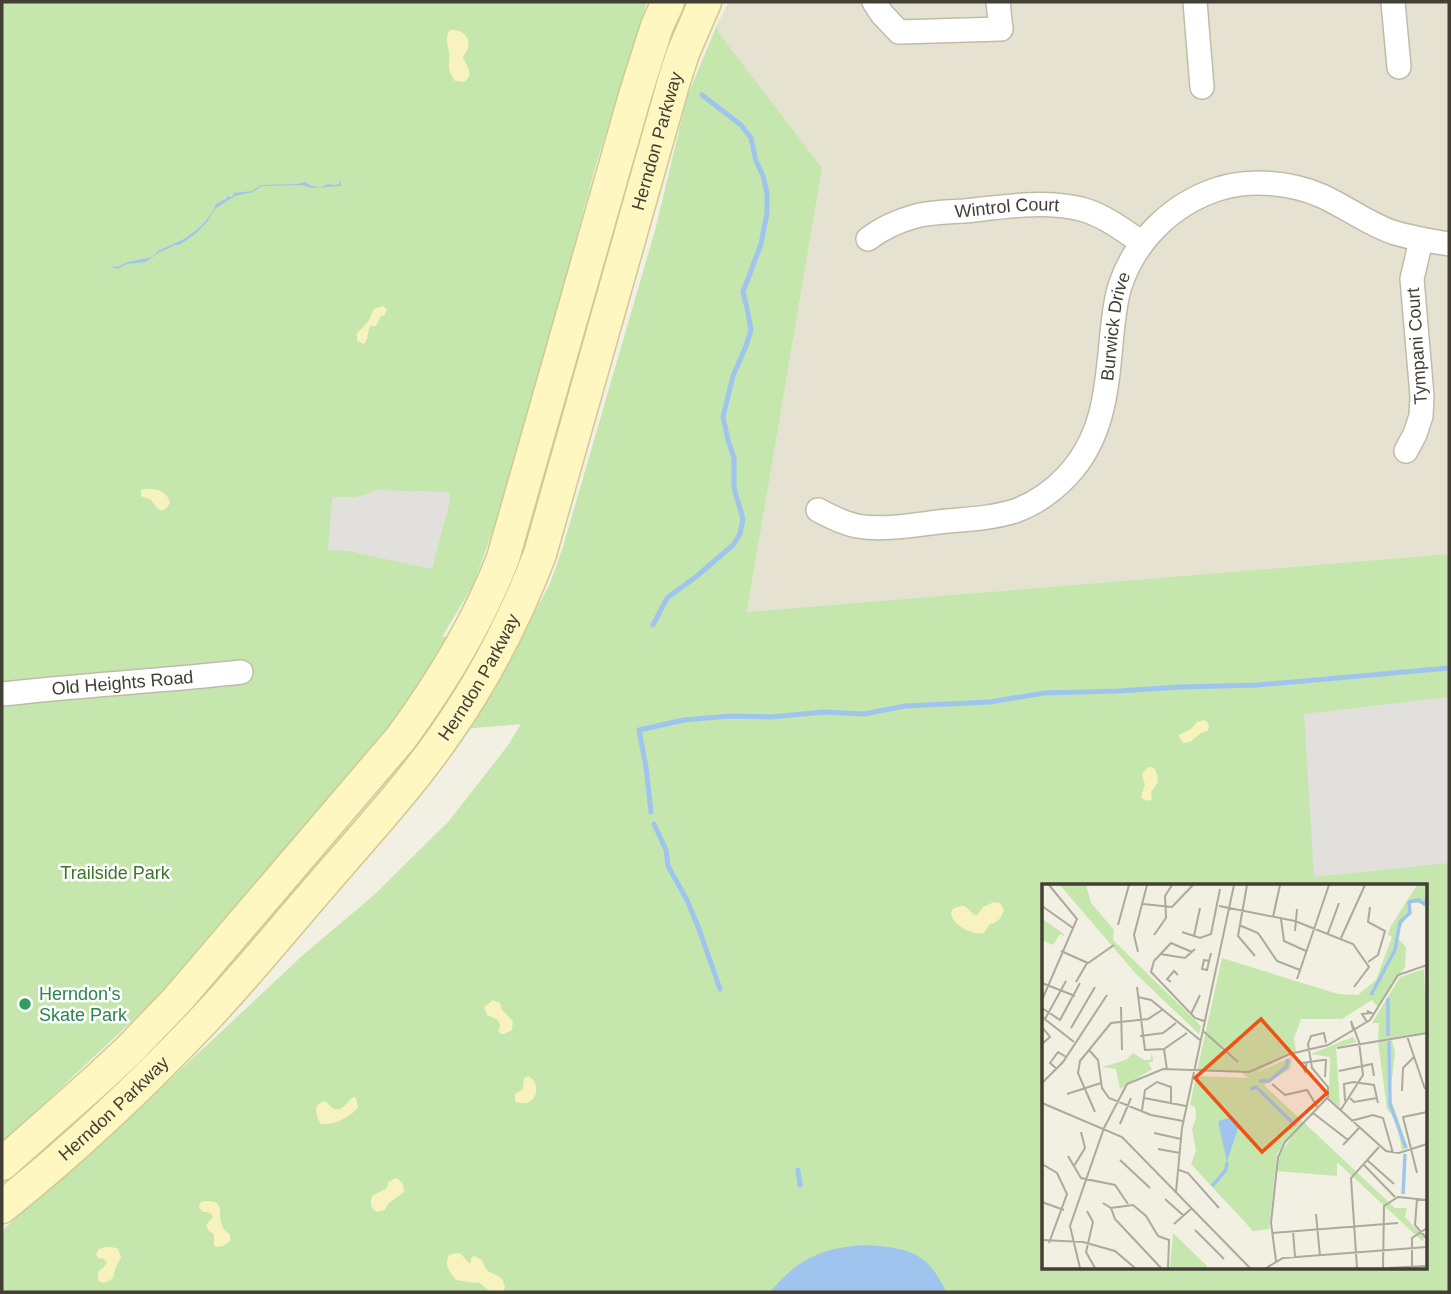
<svg xmlns="http://www.w3.org/2000/svg" width="1451" height="1294" font-family="Helvetica,sans-serif">
	<rect width="100%" height="100%" fill="#f2efe3"/>
	<path fill="#e6e2d2" d="M 729,2 L 1449,2 L 1449,554 L 747,612 L 822,168 L 719,33 L 717,25 Z"/>
	<path fill="#c5e6ac" fill-rule="evenodd" d="M 2,2 L 647,2 L 595,168 L 565,280 L 501,508 L 473,585 L 442,637 L 524,631 L 549,586 L 563,547 L 656,227 L 687,97 L 717,25 L 719,33 L 822,168 L 747,612 L 1449,554 L 1449,1292 L 2,1292 L 2,1232 L 5,1228 L 140,1108 L 303,955 L 374,895 L 449,821 L 509,744 L 521,724 L 380,736 L 287,850 L 163,992 L 2,1143 ZM 1043,886 L 1425,886 L 1425,1268 L 1043,1268 Z"/>
	<g fill="#f7f2be">
		<path d="M 450,30 C 460,29 471,35 468,48 C 467,51 464,55 463,58 C 467,66 475,75 464,82 L 455,81 C 446,68 450,66 449,53 C 448,43 444,39 450,30 Z"/>
		<path d="M 383,306 L 387,309 L 384,316 L 381,316 L 376,326 L 371,326 C 366,332 370,338 364,344 L 357,341 L 357,333 L 368,322 L 374,309 Z"/>
		<path d="M 144,489 C 155,488 167,490 170,503 C 161,518 156,506 151,500 C 149,499 143,497 141,496 L 141,490 Z"/>
		<path d="M 1204,720 L 1209,724 L 1208,731 L 1201,733 L 1190,742 L 1183,743 L 1179,737 L 1179,735 L 1191,729 L 1197,722 Z"/>
		<path d="M 1148,767 L 1150,767 L 1155,769 C 1160,782 1158,783 1151,792 L 1152,799 L 1147,801 L 1141,798 L 1142,793 L 1145,785 L 1142,774 Z"/>
		<path d="M 994,902 L 1000,903 L 1004,910 C 1001,918 998,923 990,924 L 984,933 C 962,937 934,906 965,906 L 974,915 L 977,915 L 983,907 Z"/>
		<path d="M 493,1000 L 500,1003 L 502,1010 L 513,1021 L 512,1030 L 504,1034 L 501,1034 L 498,1030 L 500,1027 C 500,1019 494,1018 487,1015 L 484,1007 Z"/>
		<path d="M 528,1076 C 545,1085 534,1111 515,1101 L 515,1094 L 523,1089 L 524,1078 Z"/>
		<path d="M 354,1097 L 356,1098 L 358,1107 C 352,1116 333,1126 321,1124 C 317,1119 314,1109 318,1104 L 325,1101 C 328,1103 330,1107 333,1108 C 342,1114 347,1100 354,1097 Z"/>
		<path d="M 396,1178 C 403,1182 404,1185 404,1192 L 388,1204 L 385,1210 L 377,1212 C 370,1208 370,1203 372,1196 L 387,1188 L 388,1182 Z"/>
		<path d="M 204,1201 C 227,1200 217,1212 222,1225 C 223,1229 227,1232 230,1235 L 230,1241 L 223,1246 L 216,1247 L 214,1245 L 214,1234 L 209,1231 L 206,1225 L 213,1217 C 211,1212 209,1212 203,1212 L 199,1208 L 200,1203 Z"/>
		<path d="M 105,1247 L 112,1247 L 118,1249 L 121,1257 L 115,1269 L 113,1278 C 108,1282 103,1285 98,1280 C 97,1267 102,1271 107,1263 L 104,1259 L 98,1258 L 96,1254 L 99,1249 Z"/>
		<path d="M 457,1253 L 461,1254 L 469,1263 L 471,1262 L 471,1258 L 474,1256 L 482,1260 C 483,1263 485,1268 487,1270 C 495,1277 503,1273 505,1288 L 503,1291 L 491,1292 L 478,1282 L 474,1283 L 456,1280 C 449,1271 444,1266 449,1255 Z"/>
	</g>
	<g fill="#e2e0dc">
		<path d="M 375,490 L 450,492 L 449,505 L 432,569 L 348,551 L 328,550 L 332,497 L 355,497 L 367,494 Z"/>
		<path d="M 1449,697 L 1449,863 L 1314,877 L 1304,714 Z"/>
	</g>
	<g fill="#9fc5ef">
		<path d="M 341,180 L 341,186 L 312,188 L 301,185 L 262,186 L 253,192 L 235,196 L 216,208 L 207,222 L 194,235 L 179,245 L 175,245 L 158,253 L 146,262 L 127,264 L 117,269 L 109,266 L 117,267 L 128,262 L 152,257 L 158,251 L 184,239 L 194,232 L 202,225 L 212,213 L 216,204 L 226,199 L 228,196 L 232,197 L 234,193 L 252,191 L 261,185 L 297,184 L 305,182 C 311,187 321,189 328,184 L 335,185 L 339,184 Z"/>
		<path d="M 867,1245 C 908,1248 928,1252 946,1292 L 770,1292 C 798,1258 824,1247 867,1245 Z"/>
	</g>
	<g fill="none" stroke-linecap="round" stroke-linejoin="round">
		<g stroke="#9fc5ef" stroke-width="5">
			<path d="M 653,625 L 667,598 L 697,576 L 733,545 L 740,534 L 743,519 L 734,488 L 734,458 L 728,440 L 723,417 L 733,376 L 746,346 L 751,330 L 747,308 L 743,292 L 761,244 L 767,213 L 767,193 L 763,176 L 756,161 L 751,138 L 741,125 L 702,95"/>
			<path d="M 651,812 L 646,767 L 639,730 L 684,720 L 730,716 L 771,717 L 824,712 L 864,714 L 905,706 L 990,702 L 1044,693 L 1118,691 L 1181,687 L 1258,685 L 1449,668"/>
			<path d="M 654,824 L 666,850 L 668,866 L 687,900 L 699,929 L 720,989"/>
			<path d="M 798,1170 L 800,1185"/>
		</g>
		<defs>
			<g id="street">
				<path d="M 874,2 L 882,14 L 899,32 L 1001,29 L 998,2"/>
				<path d="M 1195,2 L 1202,87"/>
				<path d="M 1393,2 L 1399,67"/>
				<path id="s1" d="M 868,239 C 882,228 898,221 916,216 C 931,212 948,212 964,211 C 1003,207 1043,200 1081,209 C 1104,215 1123,230 1142,243"/>
				<path d="M 1406,451 L 1415,434 L 1421,416 L 1422,396 L 1412,279 L 1421,240"/>
				<path id="s2" d="M 818,510 C 831,517 843,523 857,526 C 886,531 918,524 947,521 C 970,519 993,518 1015,511 C 1034,504 1053,491 1067,476 C 1105,436 1107,385 1112,333 C 1114,317 1115,301 1120,286 C 1135,240 1172,204 1218,189 C 1251,179 1290,182 1322,196 C 1346,207 1367,223 1392,232 C 1411,238 1430,241 1449,244"/>
				<path id="s3" d="M 2,694 C 81,685 161,681 241,672"/>
			</g>
			<g id="secondary">
				<path d="M 2,1164 L 98,1079 L 129,1050 L 178,999 L 401,738 C 442,682 478,623 503,558 L 636,92 L 657,26 L 668,2"/>
				<path id="s4" d="M 2,1207 C 72,1151 138,1089 200,1024 C 239,983 275,939 312,896 C 358,842 407,790 447,732 C 486,676 516,617 540,554 L 674,81 L 683,53 L 705,2"/>
			</g>
		</defs>
		<use href="#street" stroke="#c0bba9" stroke-width="26"/>
		<use href="#secondary" stroke="#d2c893" stroke-width="35"/>
		<use href="#street" stroke="#fff" stroke-width="23"/>
		<use href="#secondary" stroke="#fef7c1" stroke-width="32"/>
	</g>
	<circle fill="#2e9e5b" stroke="#fff" stroke-width="2.5" cx="25" cy="1004" r="7"/>
	<g text-anchor="middle" stroke-width="5" stroke-linejoin="round" paint-order="stroke">
		<g font-size="18" fill="#433f34" stroke="#fff">
			<text dy="6" stroke="none"><textPath href="#s4" startOffset="1283">Herndon Parkway</textPath></text>
			<text dy="6" stroke="none"><textPath href="#s1" startOffset="145">Wintrol Court</textPath></text>
			<text dy="6" stroke="none"><textPath href="#s2" startOffset="425">Burwick Drive</textPath></text>
			<text transform="translate(1417 346) rotate(-94)" y="6">Tympani Court</text>
			<text dy="6" stroke="none"><textPath href="#s4" startOffset="716">Herndon Parkway</textPath></text>
			<text dy="6" stroke="none"><textPath href="#s3" startOffset="121">Old Heights Road</textPath></text>
			<text dy="6" stroke="none"><textPath href="#s4" startOffset="149">Herndon Parkway</textPath></text>
		</g>
		<g font-size="18" fill="#3c7428" stroke="#fff">
			<text x="115" y="879">Trailside Park</text>
		</g>
		<g font-size="18" fill="#27864d" stroke="#fff" text-anchor="start">
			<text x="39" y="1000">Herndon's<tspan x="39" dy="21">Skate Park</tspan></text>
		</g>
	</g>
	<g transform="translate(1042 884)">
		<rect width="385" height="385" fill="#f2efe3"/>
		<path d="M 18,1 L 44,1 L 49,19 L 72,46 L 71,56 L 159,142 L 157,150 L 94,90 ZM 375,1 L 385,1 L 385,14 L 381,20 L 369,18 L 369,26 L 353,52 L 364,63 L 363,83 L 336,123 L 330,116 L 300,135 L 259,135 L 252,154 L 254,167 L 211,190 L 250,173 L 248,185 L 222,201 L 353,324 L 365,324 L 363,333 L 383,354 L 380,357 L 295,278 L 295,292 L 234,287 L 236,273 L 257,242 L 235,269 L 227,345 L 211,347 L 149,280 L 154,266 L 150,245 L 154,233 L 153,223 L 148,221 L 154,192 L 206,194 L 199,188 L 155,187 L 180,74 L 296,110 L 316,111 L 334,96 L 350,53 L 346,51 L 349,42 ZM 0,35 L 22,50 L 22,52 L 18,50 L 11,61 L 0,56 ZM 382,85 L 385,148 L 336,156 L 337,139 L 330,139 L 358,93 ZM 311,153 L 314,158 L 294,163 L 298,223 L 287,215 L 288,173 L 269,170 ZM 350,156 L 353,169 L 348,212 L 366,264 L 360,266 L 354,236 L 345,225 L 336,158 ZM 91,169 L 102,176 L 108,176 L 110,169 L 111,177 L 106,179 L 110,185 L 78,205 L 74,185 L 60,183 L 84,176 ZM 131,349 L 165,382 L 164,384 L 128,384 Z" fill="#c5e6ac"/>
		<path d="M 191,233 L 197,241 L 185,278 L 176,237 Z" fill="#9fc5ef"/>
		<path fill="none" stroke="#9fc5ef" stroke-width="3.5" d="M 329,111 L 353,66 L 358,38 L 368,29 L 367,18 L 377,16 L 382,20 L 385,15M 346,152 L 346,114M 347,157 L 348,220 L 364,264M 217,197 L 227,197 L 244,183 L 246,175M 208,205 L 214,203 L 254,242M 170,302 L 184,286 L 185,278M 361,310 L 363,270"/>
		<path fill="none" stroke="#aca99d" stroke-width="2" d="M 205,1 L 196,52 L 213,72M 101,20 L 130,23 L 151,1M 0,22 L 31,44M 177,22 L 253,37 L 311,60 L 327,83 L 312,103M 231,33 L 238,1M 239,35 L 242,57 L 264,67M 76,41 L 87,1M 197,41 L 216,49 L 235,77 L 258,86M 253,47 L 255,25M 140,48 L 158,54 L 169,50 L 178,5M 286,49 L 297,19M 112,51 L 124,34 L 123,12 L 130,1M 152,52 L 158,24M 299,54 L 323,1M 19,67 L 46,79 L 72,61M 96,68 L 92,51 L 105,1M 150,68 L 129,59 L 112,77 L 109,88 L 153,134 L 162,137M 118,70 L 143,74 L 153,65M 385,71 L 385,107M 167,77 L 162,76 L 160,85 L 165,86 L 169,69M 326,78 L 336,71 L 343,47 L 326,38 L 328,23M 255,95 L 287,1M 34,98 L 45,79M 129,98 L 125,95 L 132,87 L 136,91M 0,99 L 33,112M 95,103 L 103,166 L 122,165 L 145,149M 96,113 L 109,116 L 158,156M 0,116 L 35,35 L 7,1M 79,123 L 80,166M 0,124 L 18,136 L 38,99M 325,127 L 329,129 L 320,130 L 325,138M 149,130 L 158,111M 0,133 L 32,158M 3,135 L 24,97M 0,143 L 8,153 L 0,160M 29,144 L 53,103M 160,146 L 196,178M 98,152 L 121,149 L 134,139M 365,152 L 383,205M 295,164 L 385,149M 122,165 L 125,186M 47,166 L 56,176 L 60,204 L 67,214 L 109,231 L 141,237M 265,178 L 263,187 L 259,179 L 281,176 L 284,176 L 283,193M 15,185 L 8,179 L 16,168 L 24,173M 297,187 L 330,180 L 332,192M 0,199 L 21,178 L 65,111M 230,200 L 243,211 L 265,206 L 276,224M 360,207 L 361,184 L 372,173M 25,210 L 59,199M 102,214 L 144,222M 285,214 L 344,267 L 357,269 L 385,260M 308,214 L 312,218 L 335,214M 303,217 L 302,200 L 311,198 L 332,201 L 336,219M 0,219 L 80,253 L 208,384M 100,226 L 103,206 L 115,198 L 129,203 L 129,220M 298,227 L 321,191 L 317,158 L 309,137 L 311,145M 53,228 L 36,189 L 38,177 L 69,139 L 106,135 L 120,126M 271,229 L 306,256M 309,237 L 331,231 L 341,234 L 351,269M 78,240 L 89,214M 112,249 L 139,255M 301,261 L 317,244M 116,265 L 138,269M 26,272 L 39,294 L 73,301 L 86,320M 78,276 L 108,304M 325,276 L 352,300M 0,280 L 15,289 L 25,310 L 7,359M 321,280 L 353,313M 32,282 L 43,264 L 39,248M 137,286 L 146,289 L 177,324M 375,289 L 361,233 L 385,228M 134,308 L 140,244 L 192,1M 123,315 L 142,332M 375,315 L 373,341 L 385,355M 0,318 L 22,326M 61,319 L 69,324 L 91,321 L 104,332 L 116,352 L 127,356 L 126,384M 69,324 L 73,335 L 119,384M 45,327 L 51,338 L 44,368 L 53,384M 274,330 L 278,372M 132,340 L 150,324M 153,346 L 182,375M 251,347 L 253,373M 230,349 L 356,339M 0,356 L 41,358 L 73,367 L 93,384M 234,377 L 229,339 L 236,273 L 243,258 L 286,213 L 286,203 L 270,184 L 266,160 L 269,152 L 282,149 L 284,159M 38,384 L 28,342 L 62,244 L 85,200 L 121,185 L 207,188 L 248,170 L 286,161 L 328,136 L 356,91 L 385,81M 224,384 L 241,374 L 385,363M 315,384 L 309,294 L 337,263M 341,384 L 342,322 L 356,313 L 385,316M 346,384 L 383,382M 370,384 L 370,354 L 385,344"/>
		<path fill="#ef5116" fill-opacity="0.15" stroke="#ef5116" stroke-width="3.5" d="M 219,135 L 285,209 L 220,268 L 153,194 Z"/>
		<rect width="385" height="385" fill="none" stroke="#433f34" stroke-width="3.5"/>
	</g>
	<rect width="1451" height="1294" fill="none" stroke="#433f34" stroke-width="7"/>
</svg>
